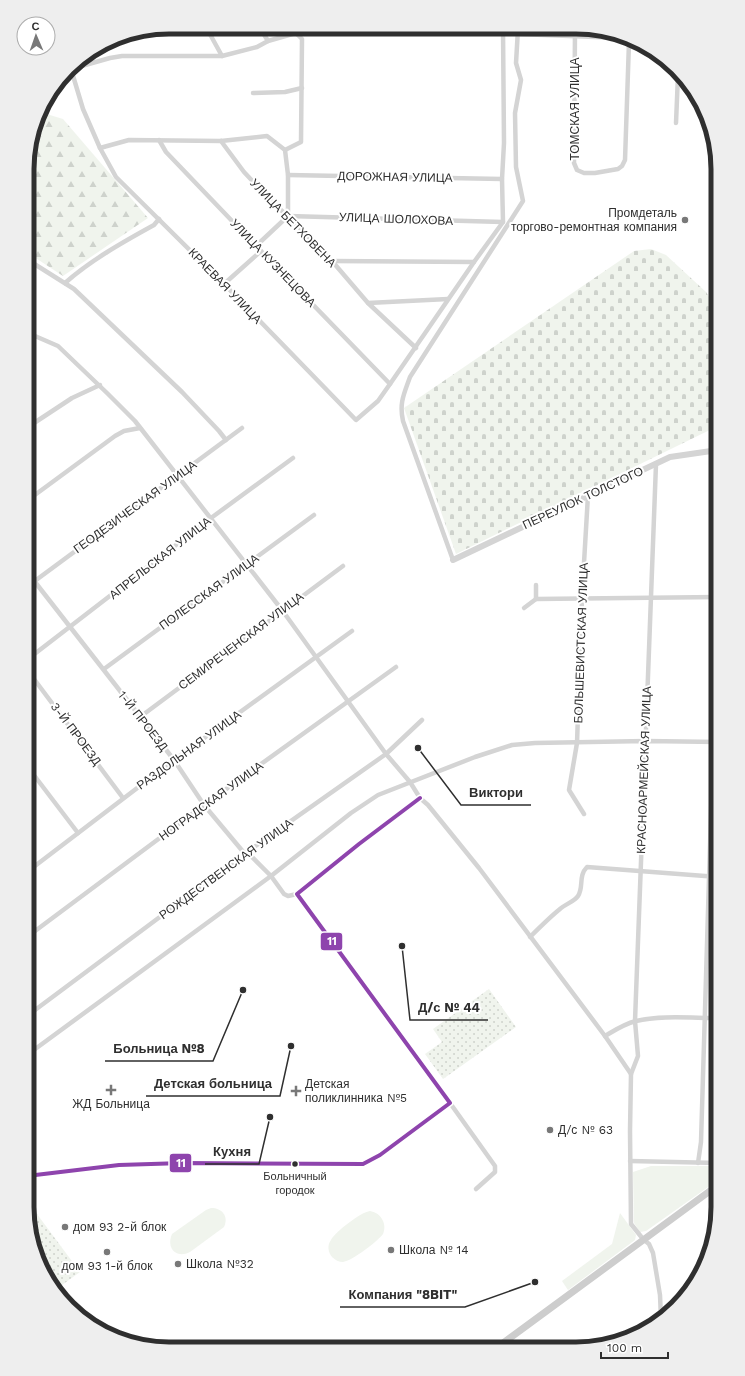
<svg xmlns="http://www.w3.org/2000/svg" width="745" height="1376" font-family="'Work Sans',sans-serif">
	<defs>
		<pattern id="forest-firs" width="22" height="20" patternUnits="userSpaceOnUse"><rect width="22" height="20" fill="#f0f4ed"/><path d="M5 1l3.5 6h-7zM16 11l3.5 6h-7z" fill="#ced2cc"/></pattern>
		<pattern id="cemetery-stones" width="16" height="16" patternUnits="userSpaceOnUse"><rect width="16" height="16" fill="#f0f4ed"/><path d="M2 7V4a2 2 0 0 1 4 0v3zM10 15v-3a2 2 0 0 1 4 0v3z" fill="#ced2cc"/></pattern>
		<pattern id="park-dots" width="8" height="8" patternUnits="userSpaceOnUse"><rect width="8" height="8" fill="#f0f4ed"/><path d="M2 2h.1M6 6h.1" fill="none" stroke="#ced2cc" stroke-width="1.8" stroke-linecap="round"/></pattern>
	</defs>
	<rect width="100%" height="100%" fill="#fff"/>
	<g fill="#f0f4ed">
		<path d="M 651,1166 L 718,1166 L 718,1180 L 646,1231 L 640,1232 L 634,1223 L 633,1172 Z"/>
		<path d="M 211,1208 C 222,1208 229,1216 224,1227 L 190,1252 C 176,1259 166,1248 172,1234 L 206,1210 Z"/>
		<path d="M 370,1211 C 375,1212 379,1214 382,1219 C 385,1224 385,1229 383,1234 C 378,1241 352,1261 343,1262 C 339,1262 335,1260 332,1257 C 328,1252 327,1245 331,1240 C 335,1232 361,1212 370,1211 Z"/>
		<path d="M 620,1213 L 636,1235 L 635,1240 L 568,1290 L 562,1281 L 612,1244 Z"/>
	</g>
	<path fill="url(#forest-firs)" d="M 40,112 L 63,119 L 148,218 L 63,276 L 28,253 L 28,151 Z"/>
	<path fill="url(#cemetery-stones)" d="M 651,249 L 666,255 L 706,292 L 718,312 L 718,426 L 456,554 L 404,408 L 634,251 Z"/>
	<g fill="url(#park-dots)">
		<path d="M 489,989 L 516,1027 L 443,1079 L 425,1054 L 442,1042 L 433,1029 Z"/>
		<path d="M 34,1210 L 80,1272 L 55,1290 L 35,1253 L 28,1214 Z"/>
	</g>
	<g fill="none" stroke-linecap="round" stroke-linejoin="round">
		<g stroke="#d4d4d4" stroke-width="4.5">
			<path d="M 206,27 L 222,56"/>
			<path d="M 260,28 L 268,41"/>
			<path d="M 308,28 L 296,33 L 268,41 L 257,47 L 222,56 L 122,56 L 110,58 L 71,69 L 83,109 L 100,148 L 116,177 L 224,284 L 356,420 L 378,401 L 390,384 L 474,262 L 503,222 L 502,179 L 504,143 L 503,29"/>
			<path d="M 575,30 L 574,163 L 577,170 L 584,173 L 595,173 L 618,169 L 622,166 L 625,160 L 629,42"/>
			<path d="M 518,34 L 620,38"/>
			<path d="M 253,93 L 285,92 L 302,88"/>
			<path d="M 676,123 L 678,75"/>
			<path d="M 159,140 L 166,152 L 256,246 L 390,384"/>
			<path d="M 221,141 L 244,172 L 275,205 L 288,216 L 332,261 L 368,303 L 416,348"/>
			<path d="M 100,148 L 129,140 L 221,141 L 267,136 L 285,150 L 288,175 L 288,216 L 256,246"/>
			<path d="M 285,150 L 301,142 L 302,39 L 296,33"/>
			<path d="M 288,175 L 502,179"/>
			<path d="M 288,216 L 503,222"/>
			<path d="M 28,260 L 74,289 L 182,392 L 219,431 L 226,440"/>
			<path d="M 332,261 L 474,262"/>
			<path d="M 65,283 C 91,260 123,242 154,225 L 159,219"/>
			<path d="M 224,284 L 261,251"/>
			<path d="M 368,303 L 448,299"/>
			<path d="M 28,333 L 58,346 L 107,393 L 135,421 L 282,610 L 386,754 L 410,782 L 420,798 L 428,805 L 479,868 L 605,1036 L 631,1074 L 630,1131 L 631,1224 L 643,1239 L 649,1244 L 653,1253 L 660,1295 L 661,1319"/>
			<path d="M 28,427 L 72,398 L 100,385"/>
			<path d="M 28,500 L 115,436 L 124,431 L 140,428"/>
			<path d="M 453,560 L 403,421 C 399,403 404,394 410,377 L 523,201 L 516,167 L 515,113 L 521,80 L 516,63 L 518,29"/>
			<path d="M 28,573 L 174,760 L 204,805 L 245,854"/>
			<path d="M 536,585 L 536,599 L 718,597"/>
			<path d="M 28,586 L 242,428"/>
			<path d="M 524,608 L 536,599"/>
			<path d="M 28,659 L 211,518 L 293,458"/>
			<path d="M 104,669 L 314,515"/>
			<path d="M 28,671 L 123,798"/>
			<path d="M 140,717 L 343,566"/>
			<path d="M 27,766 L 78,833"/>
			<path d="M 584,814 L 569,790 L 577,743 L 582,597 L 588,495"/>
			<path d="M 247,852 L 271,876 L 284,894 L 288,896 L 297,894"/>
			<path d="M 27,872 L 174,760 L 352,631"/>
			<path d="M 27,937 L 204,805 L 396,667"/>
			<path d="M 530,937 C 540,927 550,917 560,909 C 565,904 574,902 578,896 C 584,887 578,876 587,867 L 718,877"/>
			<path d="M 27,1016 L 247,852 L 386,754 L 422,720"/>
			<path d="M 605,1036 C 615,1030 624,1024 636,1021 C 660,1015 692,1018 718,1018"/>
			<path d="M 27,1055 L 271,876 L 351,813 L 378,795 L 475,757 L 512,745 L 535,743 L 646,741 L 718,742"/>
			<path d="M 631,1074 L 638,1056 L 635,1021 L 656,464"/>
			<path d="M 450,1103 L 495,1166 L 495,1172 L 476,1189"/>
			<path d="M 630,1161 L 718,1163"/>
			<path d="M 698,1163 L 701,1142 L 713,747 L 718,645"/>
			<path d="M 27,1176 L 119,1165 L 183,1163 L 363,1164 L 380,1155 L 450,1103 L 297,894 L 359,844 L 420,798"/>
		</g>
		<path stroke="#d4d4d4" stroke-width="6" d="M 453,560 L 670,457 L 718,450"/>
		<path stroke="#cdcdcd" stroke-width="7" d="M 495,1349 L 718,1185"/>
		<defs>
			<path id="bus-1" d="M 27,1176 L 119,1165 L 183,1163 L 363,1164 L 380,1155 L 450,1103 L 297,894 L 359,844 L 420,798"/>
		</defs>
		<use href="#bus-1" stroke="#fff" stroke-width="7"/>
		<use href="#bus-1" stroke="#8e44ad" stroke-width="4"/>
	</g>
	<g fill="#787878" stroke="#fff" stroke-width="1.5">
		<circle cx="685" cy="220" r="4"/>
		<path d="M109 1084h4v4h4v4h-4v4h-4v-4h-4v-4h4z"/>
		<path d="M294 1085h4v4h4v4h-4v4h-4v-4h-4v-4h4z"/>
		<circle cx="550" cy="1130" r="4"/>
		<circle cx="65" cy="1227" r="4"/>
		<circle cx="391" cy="1250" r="4"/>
		<circle cx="107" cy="1252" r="4"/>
		<circle cx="178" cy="1264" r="4"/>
	</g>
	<circle fill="#2f2f2f" stroke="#fff" stroke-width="1.5" cx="295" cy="1164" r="3.5"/>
	<g text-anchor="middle" stroke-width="4" stroke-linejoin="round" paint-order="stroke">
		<g font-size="11" fill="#2f2f2f" stroke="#fff">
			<text x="295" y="1180">Больничный<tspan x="295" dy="14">городок</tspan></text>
		</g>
		<g font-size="12" fill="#2f2f2f" stroke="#fff">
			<text transform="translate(575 109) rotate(-90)" y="4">ТОМСКАЯ УЛИЦА</text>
			<text transform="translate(395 177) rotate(1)" y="4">ДОРОЖНАЯ УЛИЦА</text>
			<text transform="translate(396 219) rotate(2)" y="4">УЛИЦА ШОЛОХОВА</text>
			<text transform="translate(293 223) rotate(46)" y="4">УЛИЦА БЕТХОВЕНА</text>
			<text transform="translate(273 263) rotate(46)" y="4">УЛИЦА КУЗНЕЦОВА</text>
			<text transform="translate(225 286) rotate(46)" y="4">КРАЕВАЯ УЛИЦА</text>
			<text transform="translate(583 498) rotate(-25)" y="4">ПЕРЕУЛОК ТОЛСТОГО</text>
			<text transform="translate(135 507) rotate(-36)" y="4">ГЕОДЕЗИЧЕСКАЯ УЛИЦА</text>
			<text transform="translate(160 558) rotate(-38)" y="4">АПРЕЛЬСКАЯ УЛИЦА</text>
			<text transform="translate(209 592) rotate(-36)" y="4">ПОЛЕССКАЯ УЛИЦА</text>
			<text transform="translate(241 641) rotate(-37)" y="4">СЕМИРЕЧЕНСКАЯ УЛИЦА</text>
			<text transform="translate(581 643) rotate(-88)" y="4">БОЛЬШЕВИСТСКАЯ УЛИЦА</text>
			<text transform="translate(143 721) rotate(52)" y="4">1-Й ПРОЕЗД</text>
			<text transform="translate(76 734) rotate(53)" y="4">3-Й ПРОЕЗД</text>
			<text transform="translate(189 750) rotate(-36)" y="4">РАЗДОЛЬНАЯ УЛИЦА</text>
			<text transform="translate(644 770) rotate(-88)" y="4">КРАСНОАРМЕЙСКАЯ УЛИЦА</text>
			<text transform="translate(211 801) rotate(-36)" y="4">НОГРАДСКАЯ УЛИЦА</text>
			<text transform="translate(226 869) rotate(-36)" y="4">РОЖДЕСТВЕНСКАЯ УЛИЦА</text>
		</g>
		<g font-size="12" fill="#2f2f2f" stroke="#fff" text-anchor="start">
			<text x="677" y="217" text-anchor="end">Промдеталь<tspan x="677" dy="14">торгово-ремонтная компания</tspan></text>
			<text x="305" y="1088">Детская<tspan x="305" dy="14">поликлинника №5</tspan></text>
			<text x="111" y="1108" text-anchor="middle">ЖД Больница</text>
			<text x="558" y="1134">Д/с № 63</text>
			<text x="73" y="1231">дом 93 2-й блок</text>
			<text x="399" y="1254">Школа № 14</text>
			<text x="186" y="1268">Школа №32</text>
			<text x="107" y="1270" text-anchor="middle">дом 93 1-й блок</text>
		</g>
	</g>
	<path d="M0 0H745V1376H0ZM169 34H576A135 135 0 0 1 711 169V1207A135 135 0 0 1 576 1342H169A135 135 0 0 1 34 1207V169A135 135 0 0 1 169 34Z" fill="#eee" fill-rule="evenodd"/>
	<path fill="none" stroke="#2f2f2f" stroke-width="5" d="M169 34H576A135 135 0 0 1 711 169V1207A135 135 0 0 1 576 1342H169A135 135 0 0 1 34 1207V169A135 135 0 0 1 169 34Z"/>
	<path fill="none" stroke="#2f2f2f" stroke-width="1.5" d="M418 748L461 805H531M402 946L410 1020H488M243 990L213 1061H105M291 1046L280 1096H146M270 1117L259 1164H205M535 1282L465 1307H340"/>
	<g fill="#2f2f2f" stroke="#fff" stroke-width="1.5">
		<circle cx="418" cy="748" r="4"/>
		<circle cx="402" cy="946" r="4"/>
		<circle cx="243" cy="990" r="4"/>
		<circle cx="291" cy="1046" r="4"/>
		<circle cx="270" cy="1117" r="4"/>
		<circle cx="535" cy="1282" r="4"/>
	</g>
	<g font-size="13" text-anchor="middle" font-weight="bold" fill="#2f2f2f" stroke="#fff" stroke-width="4" stroke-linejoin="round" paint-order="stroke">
		<text x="496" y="797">Виктори</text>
		<text x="449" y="1012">Д/с № 44</text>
		<text x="159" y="1053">Больница №8</text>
		<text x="213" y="1088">Детская больница</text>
		<text x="232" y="1156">Кухня</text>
		<text x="403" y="1299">Компания "8BIT"</text>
	</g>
	<g stroke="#fff" stroke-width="1.5">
		<rect x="320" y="932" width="23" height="19" rx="4" fill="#8e44ad"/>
		<rect x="169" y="1153" width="23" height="20" rx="4" fill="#8e44ad"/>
	</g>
	<g font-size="11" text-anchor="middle" font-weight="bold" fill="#fff">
		<text x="332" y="945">11</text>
		<text x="181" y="1167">11</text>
	</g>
	<g transform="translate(36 36) rotate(358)"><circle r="19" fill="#ffffff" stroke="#acacac"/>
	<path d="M0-3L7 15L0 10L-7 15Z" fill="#787878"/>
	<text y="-6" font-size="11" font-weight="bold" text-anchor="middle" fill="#2f2f2f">С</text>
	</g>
	<path d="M601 1352v6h67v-6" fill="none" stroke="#2f2f2f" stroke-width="2"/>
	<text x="607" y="1352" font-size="12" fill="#2f2f2f" stroke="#ffffff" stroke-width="3" paint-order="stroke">100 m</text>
</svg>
